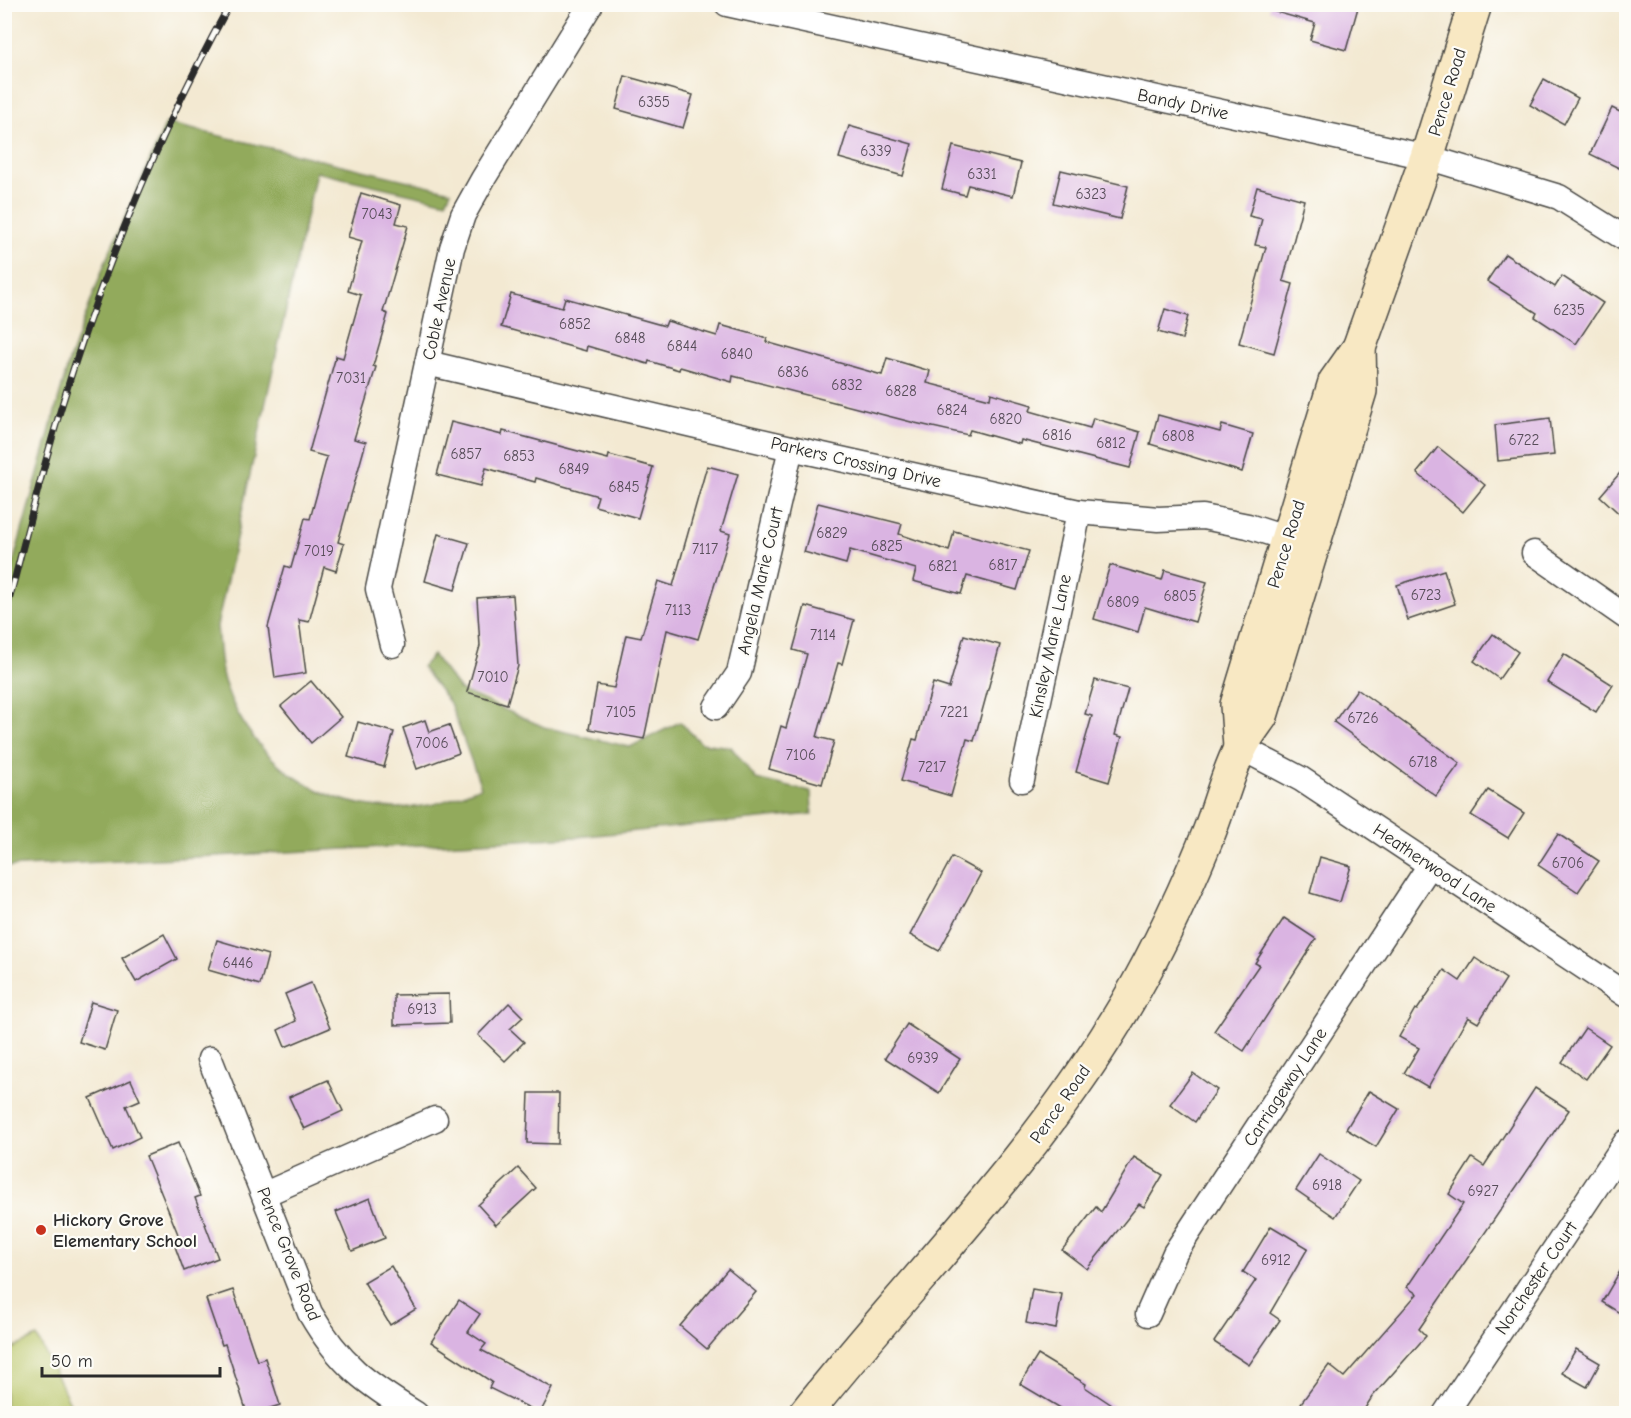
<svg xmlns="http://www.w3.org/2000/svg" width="1631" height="1418" font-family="'Comic Neue',sans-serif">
	<rect width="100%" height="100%" fill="#fdfcf7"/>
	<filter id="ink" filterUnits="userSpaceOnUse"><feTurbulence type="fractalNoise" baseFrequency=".0167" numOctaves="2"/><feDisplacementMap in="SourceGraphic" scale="12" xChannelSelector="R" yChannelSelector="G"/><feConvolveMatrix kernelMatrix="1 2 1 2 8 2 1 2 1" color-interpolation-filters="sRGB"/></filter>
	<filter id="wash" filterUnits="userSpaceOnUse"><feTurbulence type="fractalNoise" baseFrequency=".008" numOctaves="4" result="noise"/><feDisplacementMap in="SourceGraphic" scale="24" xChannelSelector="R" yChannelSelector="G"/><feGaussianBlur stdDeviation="1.35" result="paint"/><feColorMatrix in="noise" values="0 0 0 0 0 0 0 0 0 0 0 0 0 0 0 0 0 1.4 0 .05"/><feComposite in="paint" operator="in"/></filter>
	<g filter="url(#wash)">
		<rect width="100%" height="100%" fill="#f3e9d2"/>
		<path fill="#b8c568" stroke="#72784a" stroke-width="1.5" d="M 37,1337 L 75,1413 L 5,1413 L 5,1352 Z"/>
		<path fill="#92aa5c" stroke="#5e6a44" stroke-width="1.5" d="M 166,123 L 451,191 L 446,202 L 316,172 L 217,626 C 219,643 219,664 224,681 C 252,769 338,821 429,805 C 446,802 464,793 481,787 L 450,703 L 422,667 L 433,655 L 460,690 L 544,727 L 630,747 L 680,722 L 701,743 L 731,747 L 756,779 L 811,792 L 812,814 L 576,837 L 5,867 L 5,592 L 69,361 L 106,260 Z"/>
		<g id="blocks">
			<g fill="#dab4e2">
				<path d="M 1270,4 L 1359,4 L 1346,50 L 1310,40 L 1315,23 L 1269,10 Z"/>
				<path d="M 625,76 L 693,95 L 683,128 L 616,109 Z"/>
				<path d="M 1544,79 L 1578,98 L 1564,124 L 1530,105 Z"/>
				<path d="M 1612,108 L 1626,115 L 1626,158 L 1621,169 L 1590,154 Z"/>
				<path d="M 849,126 L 912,144 L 903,176 L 839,158 Z"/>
				<path d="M 953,146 L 1021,163 L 1013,196 L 968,185 L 965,195 L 942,189 Z"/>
				<path d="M 1061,170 L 1128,186 L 1120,219 L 1053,203 Z"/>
				<path d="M 1257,187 L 1304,200 L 1283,281 L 1293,284 L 1274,353 L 1239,343 L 1266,247 L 1255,245 L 1262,219 L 1249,216 Z"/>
				<path d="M 361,193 L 401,205 L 396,223 L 408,226 L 383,312 L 388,314 L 373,366 L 376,367 L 354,439 L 366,442 L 338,542 L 344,544 L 336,571 L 324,567 L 309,622 L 299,620 L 306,673 L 275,678 L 268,627 L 285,566 L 291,568 L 305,518 L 310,519 L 327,457 L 309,452 L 336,356 L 343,358 L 361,295 L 348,291 L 362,241 L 348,237 Z"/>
				<path d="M 1505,254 L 1555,287 L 1562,276 L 1603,303 L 1576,344 L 1535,317 L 1537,313 L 1487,281 Z"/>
				<path d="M 511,294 L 562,308 L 565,298 L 665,326 L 667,321 L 717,336 L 720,325 L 767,338 L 766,342 L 882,375 L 887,358 L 930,371 L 927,383 L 990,399 L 991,393 L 1032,405 L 1030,411 L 1090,428 L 1093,418 L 1140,432 L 1130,468 L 1021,440 L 1020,444 L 970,430 L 968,435 L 915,423 L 733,376 L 732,382 L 680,367 L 679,370 L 649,361 L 648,364 L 587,346 L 586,351 L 501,327 Z"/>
				<path d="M 1165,309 L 1188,316 L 1182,339 L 1158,332 Z"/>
				<path d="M 1158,415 L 1220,432 L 1222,425 L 1253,434 L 1242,472 L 1150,444 Z"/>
				<path d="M 1550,418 L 1554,455 L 1498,461 L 1495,425 Z"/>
				<path d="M 451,422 L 502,435 L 503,431 L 608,459 L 609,455 L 653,467 L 638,518 L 595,506 L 598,496 L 536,478 L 535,482 L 486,468 L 481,486 L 437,475 Z"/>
				<path d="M 1438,447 L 1485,485 L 1463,512 L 1417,473 Z"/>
				<path d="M 707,466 L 738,474 L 721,531 L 730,534 L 698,639 L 667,630 L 644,739 L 589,729 L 597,685 L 614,688 L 626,635 L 641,638 L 658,581 L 673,586 Z"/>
				<path d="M 1626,466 L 1626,520 L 1600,496 Z"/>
				<path d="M 818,503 L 902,524 L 899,534 L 949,551 L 954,531 L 1029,551 L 1017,590 L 967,576 L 961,594 L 913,581 L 916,569 L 850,550 L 846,564 L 804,552 Z"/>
				<path d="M 438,534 L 469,543 L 455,590 L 425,581 Z"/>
				<path d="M 1110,565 L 1162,580 L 1165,570 L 1207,582 L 1195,622 L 1145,607 L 1138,632 L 1094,619 Z"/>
				<path d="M 1444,570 L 1455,604 L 1408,620 L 1397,585 Z"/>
				<path d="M 513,595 L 518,666 L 507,704 L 467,692 L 480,646 L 477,598 Z"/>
				<path d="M 805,606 L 854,620 L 842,664 L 838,663 L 817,737 L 834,741 L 822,784 L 769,769 L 781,726 L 786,728 L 807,654 L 793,650 Z"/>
				<path d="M 1493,634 L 1518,652 L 1499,679 L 1474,661 Z"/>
				<path d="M 964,635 L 1000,645 L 974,741 L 967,739 L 951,796 L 901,781 L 913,739 L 917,740 L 933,683 L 949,688 Z"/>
				<path d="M 1564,654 L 1613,685 L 1596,712 L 1547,682 Z"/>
				<path d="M 1095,680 L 1128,689 L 1115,735 L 1122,737 L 1109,782 L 1076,772 L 1092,716 L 1085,714 Z"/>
				<path d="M 311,681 L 341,717 L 311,743 L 281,706 Z"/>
				<path d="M 1357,689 L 1460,763 L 1436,796 L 1334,722 Z"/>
				<path d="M 425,720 L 429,732 L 449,725 L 459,753 L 417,769 L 403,728 Z"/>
				<path d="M 358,722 L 394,732 L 384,767 L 348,757 Z"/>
				<path d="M 1488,790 L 1524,813 L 1508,838 L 1471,815 Z"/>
				<path d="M 1558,834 L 1599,861 L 1578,892 L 1538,865 Z"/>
				<path d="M 952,857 L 981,873 L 939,951 L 910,935 Z"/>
				<path d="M 1320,857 L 1351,866 L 1340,902 L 1310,893 Z"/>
				<path d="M 1284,918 L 1316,939 L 1244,1051 L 1214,1031 L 1259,965 L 1255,963 Z"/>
				<path d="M 164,934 L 177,959 L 136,982 L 122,958 Z"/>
				<path d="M 217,940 L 268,955 L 260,985 L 208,970 Z"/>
				<path d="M 1475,958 L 1506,979 L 1478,1023 L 1468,1017 L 1428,1087 L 1404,1073 L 1419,1048 L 1399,1037 L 1415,1009 L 1417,1010 L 1444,970 L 1460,981 Z"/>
				<path d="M 311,983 L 330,1028 L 285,1047 L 278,1030 L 296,1021 L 285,994 Z"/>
				<path d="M 449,994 L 450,1023 L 394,1025 L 394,995 Z"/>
				<path d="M 91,1002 L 117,1010 L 105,1050 L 79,1042 Z"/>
				<path d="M 509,1003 L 523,1017 L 510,1029 L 524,1042 L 505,1061 L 478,1035 Z"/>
				<path d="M 907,1024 L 960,1059 L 939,1093 L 885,1058 Z"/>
				<path d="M 1585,1028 L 1610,1045 L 1586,1079 L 1562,1062 Z"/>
				<path d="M 1193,1073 L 1217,1090 L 1195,1122 L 1170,1104 Z"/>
				<path d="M 131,1080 L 140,1100 L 126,1106 L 140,1137 L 113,1150 L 90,1098 Z"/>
				<path d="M 328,1080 L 343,1111 L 304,1129 L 289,1097 Z"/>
				<path d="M 1535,1088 L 1569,1110 L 1419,1329 L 1426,1336 L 1372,1397 L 1362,1413 L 1316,1413 L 1301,1403 L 1329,1365 L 1344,1377 L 1417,1294 L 1407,1287 L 1463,1204 L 1449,1194 L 1472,1158 L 1484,1166 Z"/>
				<path d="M 1369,1091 L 1399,1109 L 1376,1147 L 1346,1129 Z"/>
				<path d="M 529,1093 L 559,1093 L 558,1144 L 527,1143 Z"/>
				<path d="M 178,1143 L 200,1196 L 195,1198 L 218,1258 L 184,1271 L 173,1241 L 180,1239 L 146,1156 Z"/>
				<path d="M 1319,1154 L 1359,1181 L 1335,1217 L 1296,1190 Z"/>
				<path d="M 1134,1157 L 1163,1175 L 1144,1207 L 1139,1204 L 1087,1269 L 1062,1250 L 1096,1207 L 1101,1212 Z"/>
				<path d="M 518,1168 L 536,1188 L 496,1225 L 478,1205 Z"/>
				<path d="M 370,1198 L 385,1238 L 352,1251 L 336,1212 Z"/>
				<path d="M 1271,1226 L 1308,1248 L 1270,1313 L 1280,1320 L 1249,1365 L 1214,1342 L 1256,1280 L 1243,1272 Z"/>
				<path d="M 1626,1261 L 1626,1317 L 1602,1302 Z"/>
				<path d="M 391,1266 L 416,1309 L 390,1325 L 364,1282 Z"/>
				<path d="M 728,1269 L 756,1292 L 707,1349 L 680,1326 Z"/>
				<path d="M 1032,1289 L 1062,1294 L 1056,1329 L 1026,1323 Z"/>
				<path d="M 233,1290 L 257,1361 L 265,1358 L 280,1405 L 254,1413 L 247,1413 L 225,1344 L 222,1345 L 206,1299 Z"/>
				<path d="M 459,1300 L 480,1314 L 468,1332 L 486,1344 L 481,1350 L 553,1388 L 540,1413 L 489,1388 L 492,1382 L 431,1342 Z"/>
				<path d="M 1576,1349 L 1600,1363 L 1587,1387 L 1562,1373 Z"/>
				<path d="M 1038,1355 L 1086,1384 L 1085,1387 L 1124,1413 L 1069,1413 L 1020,1384 Z"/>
			</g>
		</g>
	</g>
	<g filter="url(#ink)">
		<use href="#blocks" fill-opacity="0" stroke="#494844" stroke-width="1.5"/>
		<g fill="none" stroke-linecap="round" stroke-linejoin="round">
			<defs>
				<g id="street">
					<path d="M 727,4 L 1427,157 L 1559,197 L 1626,239"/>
					<path d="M 427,363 L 791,448 L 1079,512 L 1158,519 L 1203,517 L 1248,526 L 1288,539"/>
					<path d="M 1534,553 L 1626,617"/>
					<path d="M 392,645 L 378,589 L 452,248 L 463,215 L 483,179 L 591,4"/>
					<path d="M 716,707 L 739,673 L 791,448"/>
					<path d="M 1240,747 L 1301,779 L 1626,995"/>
					<path d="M 1022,780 L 1079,512"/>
					<path d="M 210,1059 L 310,1313 C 340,1365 366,1383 416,1414"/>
					<path d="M 265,1194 L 435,1119"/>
					<path d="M 1148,1314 L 1175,1253 L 1430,865"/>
					<path d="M 1445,1414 L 1626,1142"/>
				</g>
				<g id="secondary">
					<path d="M 1240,747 L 1237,705 L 1335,382 L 1359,348 L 1427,157 L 1475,4"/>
					<path d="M 805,1414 C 909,1283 1028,1166 1115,1023 C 1151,965 1180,903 1206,840 C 1219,810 1226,776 1241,747 C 1246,736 1254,726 1261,716 L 1360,391 L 1359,348"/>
				</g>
			</defs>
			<use href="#street" stroke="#494844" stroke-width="27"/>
			<use href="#secondary" stroke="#494844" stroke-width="36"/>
			<use href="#street" stroke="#fff" stroke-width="24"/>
			<use href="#secondary" stroke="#f8e8c3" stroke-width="33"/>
			<defs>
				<path id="rail" d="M 4,620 C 23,548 40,476 62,405 C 104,266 160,131 230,4"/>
			</defs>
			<use href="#rail" stroke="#2b2b2b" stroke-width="7"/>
			<use href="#rail" stroke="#fdfcf7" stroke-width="4.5" stroke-dasharray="14" stroke-linecap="butt"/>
		</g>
	</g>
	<circle fill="#c8321e" stroke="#fdfcf7" stroke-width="2" cx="41" cy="1230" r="6"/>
	<g text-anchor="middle" stroke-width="4.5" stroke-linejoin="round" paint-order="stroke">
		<g font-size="15" fill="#574d59">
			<text x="654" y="107">6355</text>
			<text x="876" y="156">6339</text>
			<text x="982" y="179">6331</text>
			<text x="1091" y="199">6323</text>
			<text x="377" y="219">7043</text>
			<text x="1569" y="315">6235</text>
			<text x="575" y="329">6852</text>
			<text x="630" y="343">6848</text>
			<text x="682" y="351">6844</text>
			<text x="737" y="359">6840</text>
			<text x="793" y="377">6836</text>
			<text x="351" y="383">7031</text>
			<text x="847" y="390">6832</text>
			<text x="901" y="396">6828</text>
			<text x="952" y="415">6824</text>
			<text x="1006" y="424">6820</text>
			<text x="1057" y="440">6816</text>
			<text x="1178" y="441">6808</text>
			<text x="1524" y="445">6722</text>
			<text x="1111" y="448">6812</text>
			<text x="466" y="459">6857</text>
			<text x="519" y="461">6853</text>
			<text x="574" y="474">6849</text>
			<text x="624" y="492">6845</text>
			<text x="832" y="538">6829</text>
			<text x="887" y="551">6825</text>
			<text x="705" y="554">7117</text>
			<text x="319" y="556">7019</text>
			<text x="1003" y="570">6817</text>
			<text x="943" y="571">6821</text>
			<text x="1426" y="600">6723</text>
			<text x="1180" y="601">6805</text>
			<text x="1123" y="607">6809</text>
			<text x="678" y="615">7113</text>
			<text x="823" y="640">7114</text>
			<text x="493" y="682">7010</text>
			<text x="621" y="717">7105</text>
			<text x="954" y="717">7221</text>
			<text x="1363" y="723">6726</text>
			<text x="432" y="748">7006</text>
			<text x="801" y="760">7106</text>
			<text x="1423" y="767">6718</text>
			<text x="932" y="772">7217</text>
			<text x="1568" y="868">6706</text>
			<text x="238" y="968">6446</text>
			<text x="422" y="1014">6913</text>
			<text x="923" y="1063">6939</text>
			<text x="1327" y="1190">6918</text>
			<text x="1483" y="1196">6927</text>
			<text x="1276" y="1265">6912</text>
		</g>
		<g font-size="18" fill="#2b2b2b" stroke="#fdfcf7">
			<text transform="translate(1447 92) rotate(-73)" y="6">Pence Road</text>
			<text transform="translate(1183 104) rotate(12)" y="6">Bandy Drive</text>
			<text transform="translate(439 309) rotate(-78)" y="6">Coble Avenue</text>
			<text transform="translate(856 462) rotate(13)" y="6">Parkers Crossing Drive</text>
			<text transform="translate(1286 544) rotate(-73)" y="6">Pence Road</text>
			<text transform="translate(760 581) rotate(-77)" y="6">Angela Marie Court</text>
			<text transform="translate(1050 646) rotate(-78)" y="6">Kinsley Marie Lane</text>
			<text transform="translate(1435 868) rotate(34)" y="6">Heatherwood Lane</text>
			<text transform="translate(1285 1087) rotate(-57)" y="6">Carriageway Lane</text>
			<text transform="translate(1060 1104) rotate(-55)" y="6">Pence Road</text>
			<text transform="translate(289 1254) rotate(68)" y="6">Pence Grove Road</text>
			<text transform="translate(1536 1278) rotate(-56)" y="6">Norchester Court</text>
		</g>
		<g font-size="18" font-weight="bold" fill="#2b2b2b" stroke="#fdfcf7" text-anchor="start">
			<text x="53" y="1226">Hickory Grove<tspan x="53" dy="21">Elementary School</tspan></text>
		</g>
	</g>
	<rect width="1631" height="1418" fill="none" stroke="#fdfcf7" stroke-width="24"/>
	<path d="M42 1367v9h178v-9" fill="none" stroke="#2b2b2b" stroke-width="3"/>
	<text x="51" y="1367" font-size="18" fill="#2b2b2b" stroke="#fdfcf7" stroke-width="4.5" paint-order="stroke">50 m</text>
</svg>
